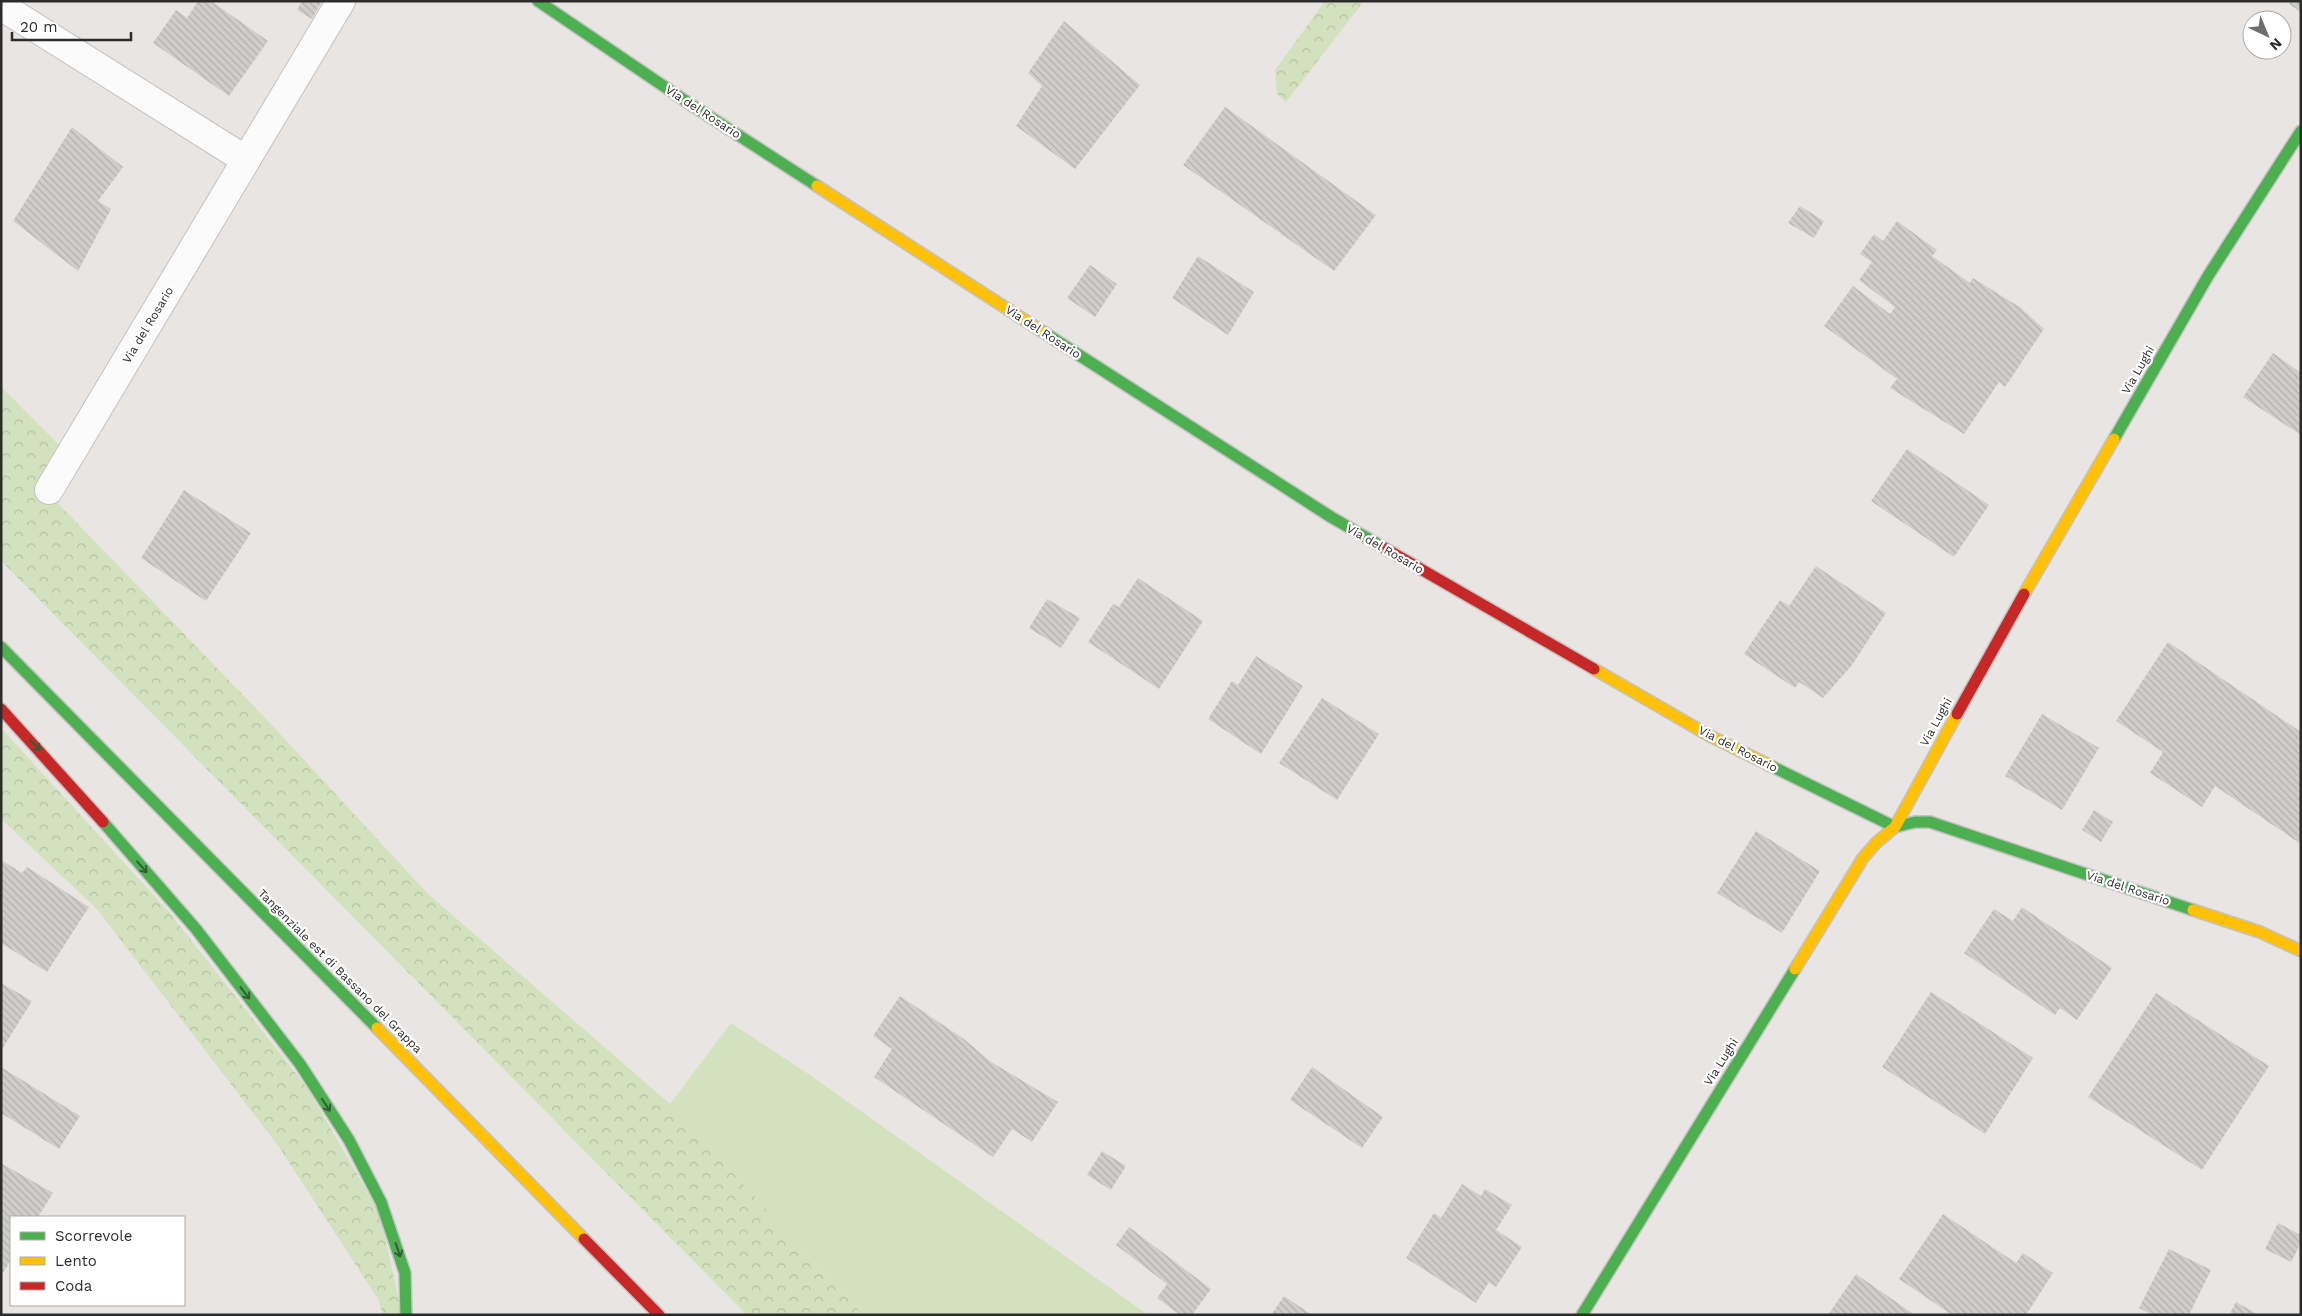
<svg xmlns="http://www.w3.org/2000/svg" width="2302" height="1316" font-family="'Work Sans',sans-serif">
	<defs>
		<pattern id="forest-crowns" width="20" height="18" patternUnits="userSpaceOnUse" patternTransform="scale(1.25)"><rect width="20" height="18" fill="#d2e2be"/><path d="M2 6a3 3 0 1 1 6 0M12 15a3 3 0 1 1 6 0" fill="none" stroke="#b4c2a3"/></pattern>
		<pattern id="building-back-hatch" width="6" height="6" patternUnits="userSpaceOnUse" patternTransform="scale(1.25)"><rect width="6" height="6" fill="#d0cecb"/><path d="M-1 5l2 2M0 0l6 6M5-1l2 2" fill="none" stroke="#b3b1ae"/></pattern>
	</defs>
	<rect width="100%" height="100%" fill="#e9e5e2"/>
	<path fill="#d2e2be" d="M 731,1023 L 807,1073 L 1148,1315 L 863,1315 L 670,1104 Z"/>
	<g fill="url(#forest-crowns)">
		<path d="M 1325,1 L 1364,1 L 1286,102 L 1277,94 L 1275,70 Z"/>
		<path d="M 1,387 L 71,457 L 48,493 L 269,722 L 428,894 L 670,1104 L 863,1315 L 747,1315 L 1,561 Z"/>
		<path d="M 1,728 L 169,912 L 308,1089 L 380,1214 L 402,1315 L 383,1315 L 378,1299 L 279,1147 L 97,909 L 1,819 Z"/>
	</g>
	<g fill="url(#building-back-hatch)">
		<path d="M 198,1 L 211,1 L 268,41 L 229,96 L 153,43 L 176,10 L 187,18 Z"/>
		<path d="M 302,1 L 322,1 L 312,19 L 297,10 Z"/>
		<path d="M 2291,1 L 2301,1 L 2301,12 L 2289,4 Z"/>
		<path d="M 1064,21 L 1140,85 L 1075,169 L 1016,126 L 1042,86 L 1028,73 Z"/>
		<path d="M 1225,107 L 1376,215 L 1334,271 L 1183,165 Z"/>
		<path d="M 72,127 L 123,167 L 98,201 L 111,209 L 78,271 L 13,221 Z"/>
		<path d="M 1800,206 L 1824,221 L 1814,238 L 1788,223 Z"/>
		<path d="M 1897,221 L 1937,250 L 1932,256 L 1970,283 L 1973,278 L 2021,308 L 2044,329 L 2005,387 L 1999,382 L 1964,434 L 1890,388 L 1897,379 L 1824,326 L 1853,286 L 1890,314 L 1895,307 L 1859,280 L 1872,262 L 1860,254 L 1874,234 L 1883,241 Z"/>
		<path d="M 1198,256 L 1254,292 L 1228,335 L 1172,298 Z"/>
		<path d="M 1090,265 L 1117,284 L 1095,317 L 1067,298 Z"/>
		<path d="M 2273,353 L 2301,373 L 2301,435 L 2243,397 Z"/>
		<path d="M 1907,449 L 1989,505 L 1954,557 L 1871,501 Z"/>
		<path d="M 184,490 L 251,533 L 206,601 L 141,558 Z"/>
		<path d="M 1816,566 L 1886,613 L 1852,665 L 1823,698 L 1799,682 L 1795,688 L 1744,654 L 1780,600 L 1789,606 Z"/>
		<path d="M 1138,578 L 1203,621 L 1159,689 L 1088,642 L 1113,604 L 1119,607 Z"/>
		<path d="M 1047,599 L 1080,618 L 1061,648 L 1029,628 Z"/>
		<path d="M 2168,642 L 2301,732 L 2301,844 L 2215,786 L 2202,807 L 2150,773 L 2163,752 L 2116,721 Z"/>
		<path d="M 1256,656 L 1303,686 L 1261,754 L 1208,719 L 1232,681 L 1238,685 Z"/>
		<path d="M 1322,698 L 1379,734 L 1337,800 L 1279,763 Z"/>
		<path d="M 2042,714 L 2099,748 L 2062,810 L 2005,776 Z"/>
		<path d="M 2094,810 L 2113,822 L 2101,842 L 2082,830 Z"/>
		<path d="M 1756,831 L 1820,871 L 1782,933 L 1717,893 Z"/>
		<path d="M 1,860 L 22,873 L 27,867 L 89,907 L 47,972 L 1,943 Z"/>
		<path d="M 2022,907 L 2112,968 L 2077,1020 L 2060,1008 L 2055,1015 L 1964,953 L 1994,909 L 2013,921 Z"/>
		<path d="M 1,983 L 32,1001 L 1,1051 Z"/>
		<path d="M 1931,992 L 2033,1058 L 1985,1134 L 1882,1067 Z"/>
		<path d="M 2156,993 L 2269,1066 L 2202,1170 L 2088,1097 Z"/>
		<path d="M 900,996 L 964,1039 L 991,1062 L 1058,1102 L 1032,1142 L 1012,1129 L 993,1157 L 874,1077 L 892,1049 L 873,1036 Z"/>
		<path d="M 1,1067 L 80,1116 L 59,1149 L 1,1113 Z"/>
		<path d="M 1312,1067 L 1383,1117 L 1362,1148 L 1290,1100 Z"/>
		<path d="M 1102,1151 L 1126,1166 L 1111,1190 L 1087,1175 Z"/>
		<path d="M 1,1163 L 53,1193 L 38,1217 L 11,1217 L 11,1260 L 1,1276 Z"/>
		<path d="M 1462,1184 L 1481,1196 L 1485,1189 L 1512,1205 L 1496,1230 L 1522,1247 L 1496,1287 L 1489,1282 L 1476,1303 L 1406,1258 L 1434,1213 L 1441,1218 Z"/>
		<path d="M 1943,1214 L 2016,1263 L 2023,1253 L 2053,1273 L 2026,1315 L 1952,1315 L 1899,1279 Z"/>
		<path d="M 2278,1223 L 2301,1235 L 2301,1243 L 2291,1262 L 2265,1249 Z"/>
		<path d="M 1129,1227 L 1211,1289 L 1192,1315 L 1180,1315 L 1157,1298 L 1167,1284 L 1116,1245 Z"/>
		<path d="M 2169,1249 L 2211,1270 L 2189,1315 L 2152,1315 L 2139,1308 Z"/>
		<path d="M 1856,1274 L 1915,1315 L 1828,1315 Z"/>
		<path d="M 1284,1296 L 1312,1315 L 1271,1315 Z"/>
		<path d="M 2236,1302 L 2259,1315 L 2229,1315 Z"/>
	</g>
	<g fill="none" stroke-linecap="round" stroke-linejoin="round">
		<defs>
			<g id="street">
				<path d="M 1,6 L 246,160"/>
				<path d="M 49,490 L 341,1"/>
			</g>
			<g id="fast">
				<path d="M 538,1 L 690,104 L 817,186"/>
				<path d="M 1040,330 L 1331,517 L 1386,549"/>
				<path d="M 2114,439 L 2208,276 L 2301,131"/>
				<path d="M 1,647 L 377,1028"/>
				<path d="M 1771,766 L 1895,827 L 1915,822 L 1930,822 L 2193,910"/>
				<path d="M 103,822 L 196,929 L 300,1064 L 349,1140 L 381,1202 L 405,1273 L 406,1315"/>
				<path d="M 1582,1315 L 1795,969"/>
			</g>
			<g id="slow">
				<path d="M 817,186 L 1040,330"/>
				<path d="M 2024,594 L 2114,439"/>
				<path d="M 1594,669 L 1710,736 L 1771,766"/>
				<path d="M 2193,910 L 2260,932 L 2301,951"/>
				<path d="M 1795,969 L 1863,858 L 1876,843 L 1895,827 L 1957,714"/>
				<path d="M 377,1028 L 584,1239"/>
			</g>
			<g id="jam">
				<path d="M 1386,549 L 1594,669"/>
				<path d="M 1,709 L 103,822"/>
				<path d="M 1957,714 L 2024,594"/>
				<path d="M 584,1239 L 659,1315"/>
			</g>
		</defs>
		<use href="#street" stroke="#c4c2c2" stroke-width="30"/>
		<use href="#fast" stroke="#c4c2c2" stroke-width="14"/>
		<use href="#slow" stroke="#c4c2c2" stroke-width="14"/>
		<use href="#jam" stroke="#c4c2c2" stroke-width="14"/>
		<use href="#street" stroke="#fcfbfb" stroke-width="28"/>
		<use href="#fast" stroke="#4caf50" stroke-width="11"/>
		<use href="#slow" stroke="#ffc107" stroke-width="11"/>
		<use href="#jam" stroke="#c62828" stroke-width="11"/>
	</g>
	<defs><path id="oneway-shaft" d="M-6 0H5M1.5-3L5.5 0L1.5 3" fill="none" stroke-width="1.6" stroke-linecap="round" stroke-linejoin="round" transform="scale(1.25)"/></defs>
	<g stroke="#375a39">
		<use href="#oneway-shaft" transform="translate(35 745) rotate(46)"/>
		<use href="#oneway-shaft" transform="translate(142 867) rotate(49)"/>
		<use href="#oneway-shaft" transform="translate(245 993) rotate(52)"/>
		<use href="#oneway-shaft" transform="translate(326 1105) rotate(57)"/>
		<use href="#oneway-shaft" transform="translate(398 1250) rotate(71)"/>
	</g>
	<g text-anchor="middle" stroke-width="4.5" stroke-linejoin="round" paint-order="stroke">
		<g font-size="12" fill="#2c2c2c" stroke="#fff">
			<text transform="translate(703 112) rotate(33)" y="4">Via del Rosario</text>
			<text transform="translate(148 325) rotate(-59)" y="4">Via del Rosario</text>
			<text transform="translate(1043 332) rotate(33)" y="4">Via del Rosario</text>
			<text transform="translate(2138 370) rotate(-60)" y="4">Via Lughi</text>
			<text transform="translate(1385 549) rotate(30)" y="4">Via del Rosario</text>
			<text transform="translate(1936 722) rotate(-61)" y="4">Via Lughi</text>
			<text transform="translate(1738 749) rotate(27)" y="4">Via del Rosario</text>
			<text transform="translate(2128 888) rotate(18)" y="4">Via del Rosario</text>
			<text transform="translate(340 971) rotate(45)" y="4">Tangenziale est di Bassano del Grappa</text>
			<text transform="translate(1721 1062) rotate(-58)" y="4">Via Lughi</text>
		</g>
	</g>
	<rect width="2302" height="1316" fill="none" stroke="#2c2c2c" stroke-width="5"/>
	<rect x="10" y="1216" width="175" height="90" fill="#ffffff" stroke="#ababab"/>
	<rect x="20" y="1232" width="25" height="8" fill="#4caf50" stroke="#ababab"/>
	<text x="55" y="1241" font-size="15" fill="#2c2c2c">Scorrevole</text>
	<rect x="20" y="1257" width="25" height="8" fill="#ffc107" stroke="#ababab"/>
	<text x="55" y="1266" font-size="15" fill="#2c2c2c">Lento</text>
	<rect x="20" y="1282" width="25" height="8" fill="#c62828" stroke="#ababab"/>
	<text x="55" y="1291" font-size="15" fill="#2c2c2c">Coda</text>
	<g transform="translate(2267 35) rotate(136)"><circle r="24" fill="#ffffff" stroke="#ababab"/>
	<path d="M0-4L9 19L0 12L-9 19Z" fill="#6e6d6c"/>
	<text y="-8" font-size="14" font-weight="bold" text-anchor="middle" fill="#2c2c2c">N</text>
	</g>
	<path d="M12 32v8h119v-8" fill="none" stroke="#2c2c2c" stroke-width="2.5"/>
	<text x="20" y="32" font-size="15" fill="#2c2c2c" stroke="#ffffff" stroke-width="4" paint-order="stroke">20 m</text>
</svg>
